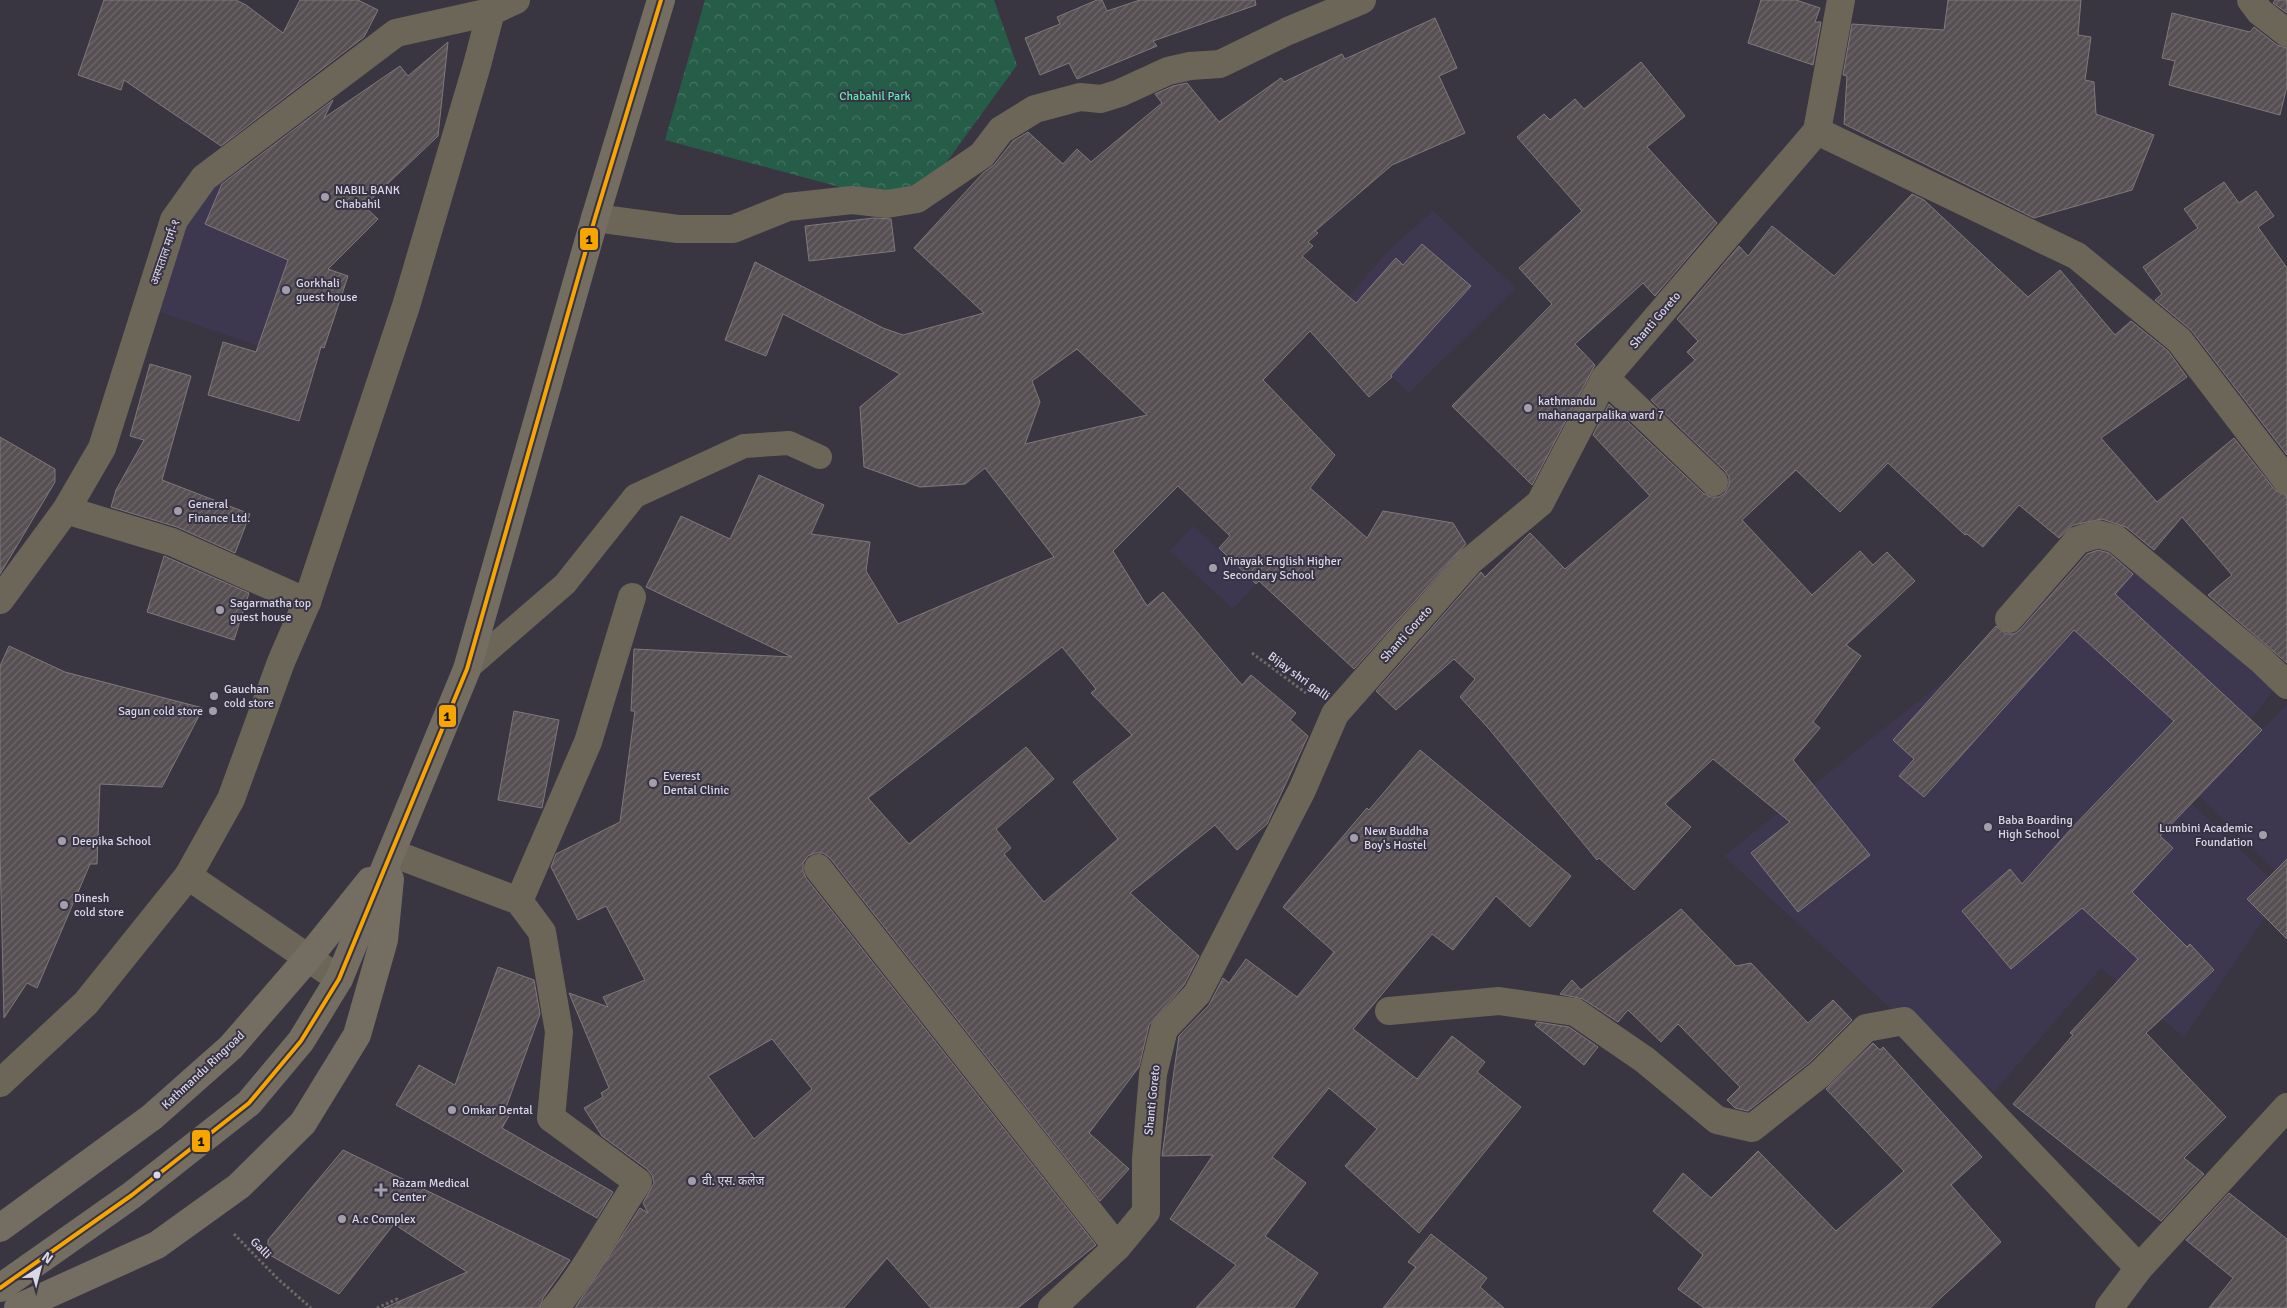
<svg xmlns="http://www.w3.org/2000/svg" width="2287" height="1308" font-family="Signika,'Noto Sans Devanagari',sans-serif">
	<defs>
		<pattern id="park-crowns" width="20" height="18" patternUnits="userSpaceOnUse" patternTransform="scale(1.25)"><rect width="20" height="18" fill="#265d49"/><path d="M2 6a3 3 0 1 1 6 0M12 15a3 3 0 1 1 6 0" fill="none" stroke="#457463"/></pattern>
		<pattern id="building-hatch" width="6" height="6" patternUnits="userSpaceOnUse" patternTransform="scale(1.25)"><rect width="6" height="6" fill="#565053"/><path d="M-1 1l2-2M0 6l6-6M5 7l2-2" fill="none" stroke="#6e686c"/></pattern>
	</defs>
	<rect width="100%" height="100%" fill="#393641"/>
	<g fill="#3d384f">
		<path d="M 233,161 L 305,209 L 259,346 L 154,310 L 185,213 Z"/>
		<path d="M 1433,211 L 1516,288 L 1409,393 L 1331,317 L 1388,251 Z"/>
		<path d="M 1193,526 L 1256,584 L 1233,609 L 1170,551 Z"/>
		<path d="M 2126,536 L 2282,680 L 2187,799 L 2283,891 L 2184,1037 L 2101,968 L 1994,1092 L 1908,1024 L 1724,856 Z"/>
		<path d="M 2287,705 L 2287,882 L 2196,793 Z"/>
	</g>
	<path fill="url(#park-crowns)" d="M 705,0 L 994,0 L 1017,65 L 914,207 L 665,140 Z"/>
	<g fill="url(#building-hatch)" stroke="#7f797b" fill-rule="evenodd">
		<path d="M 104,0 L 236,0 L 246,5 L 283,33 L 300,0 L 358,0 L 378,10 L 364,37 L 221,146 L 124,80 L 121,90 L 78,75 Z"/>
		<path d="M 1097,0 L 1102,0 L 1107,11 L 1140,0 L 1255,0 L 1256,5 L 1153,41 L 1157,46 L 1077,79 L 1069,63 L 1040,75 L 1025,38 L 1060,24 L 1057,17 Z"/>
		<path d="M 1761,0 L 1796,0 L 1820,8 L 1815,22 L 1821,22 L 1813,65 L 1748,43 Z"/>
		<path d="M 1948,0 L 2081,0 L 2078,35 L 2091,37 L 2085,80 L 2094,82 L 2096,114 L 2154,135 L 2132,190 L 2034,218 L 1844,124 L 1847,76 L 1843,75 L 1852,24 L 1944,30 Z"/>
		<path d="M 2275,0 L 2287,0 L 2287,13 L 2273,3 Z"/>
		<path d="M 2172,13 L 2250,32 L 2254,27 L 2277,45 L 2287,48 L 2287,86 L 2280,115 L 2169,85 L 2175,61 L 2162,58 Z"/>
		<path d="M 1435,18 L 1457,68 L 1439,76 L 1465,133 L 1392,165 L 1315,231 L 1318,233 L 1308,242 L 1313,246 L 1302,256 L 1356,303 L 1396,258 L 1403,265 L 1422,244 L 1471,286 L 1391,375 L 1392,377 L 1369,397 L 1310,331 L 1263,380 L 1335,455 L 1310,488 L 1367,538 L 1383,511 L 1453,523 L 1466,544 L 1354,669 L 1259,581 L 1256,584 L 1219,548 L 1230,536 L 1178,486 L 1113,551 L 1147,606 L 1163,592 L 1242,685 L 1251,675 L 1296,713 L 1290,720 L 1308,736 L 1267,824 L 1237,850 L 1215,825 L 1130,893 L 1199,956 L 1184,985 L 1149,1025 L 1139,1067 L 1089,1133 L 1129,1169 L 1100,1201 L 830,858 L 823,853 L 815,853 L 808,856 L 803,863 L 803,871 L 806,878 L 1096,1245 L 1018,1308 L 931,1308 L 887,1258 L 844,1308 L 575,1308 L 640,1208 L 648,1213 L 643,1203 L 654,1183 L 652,1175 L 647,1169 L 602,1136 L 584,1108 L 603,1097 L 601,1093 L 609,1088 L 569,993 L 608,1007 L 603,997 L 645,980 L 606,906 L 578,920 L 551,867 L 556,854 L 620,822 L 635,711 L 631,711 L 634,649 L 792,657 L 646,587 L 681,516 L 730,539 L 759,475 L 824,505 L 811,534 L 870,542 L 866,571 L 898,624 L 1054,557 L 985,468 L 965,484 L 920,487 L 864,467 L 860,407 L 900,374 L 783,314 L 766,356 L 725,340 L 755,262 L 883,328 L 903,335 L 984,313 L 914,248 L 983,173 L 994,165 L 1013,141 L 1028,132 L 1063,164 L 1077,149 L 1091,162 L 1162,103 L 1155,94 L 1173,86 L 1187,83 L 1219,122 L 1281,78 L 1284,82 L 1342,54 L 1345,59 ZM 1077,349 L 1147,415 L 1025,444 L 1040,402 L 1032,381 ZM 1062,647 L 1096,689 L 1091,693 L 1132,735 L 1073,782 L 1118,839 L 1044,902 L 1004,854 L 1011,848 L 996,829 L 1054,779 L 1026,747 L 909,844 L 868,798 ZM 772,1039 L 812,1089 L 754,1139 L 708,1076 Z"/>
		<path d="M 448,42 L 438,136 L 364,206 L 378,219 L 328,269 L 348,276 L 324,348 L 321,347 L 299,421 L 208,395 L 223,342 L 256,352 L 288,260 L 205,224 L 222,184 L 333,100 L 324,118 L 400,66 L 408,76 Z"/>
		<path d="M 1641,62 L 1685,116 L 1647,147 L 1717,223 L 1655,296 L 1643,283 L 1575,344 L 1595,365 L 1532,485 L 1452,406 L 1552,304 L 1519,268 L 1582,211 L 1517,137 L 1544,114 L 1550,120 L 1575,99 L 1584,109 Z"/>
		<path d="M 2224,182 L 2239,203 L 2256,191 L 2274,216 L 2258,227 L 2287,268 L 2287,455 L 2191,330 L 2155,300 L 2162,294 L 2143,267 L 2198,228 L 2184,209 Z"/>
		<path d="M 1912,194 L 1924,200 L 2028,297 L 2060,270 L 2115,335 L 2131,321 L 2168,351 L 2187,377 L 2101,438 L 2157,502 L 2234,438 L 2275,490 L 2287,496 L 2287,663 L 2208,595 L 2232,575 L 2182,517 L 2154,550 L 2126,527 L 2102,519 L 2073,525 L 2059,538 L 2019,505 L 1983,547 L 1967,534 L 1965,535 L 1888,463 L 1840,512 L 1796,470 L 1742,520 L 1812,595 L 1860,551 L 1873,565 L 1887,552 L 1915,581 L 1846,645 L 1861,656 L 1813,722 L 1820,728 L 1793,760 L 1870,855 L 1798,912 L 1751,853 L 1790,822 L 1713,759 L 1665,804 L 1691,827 L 1634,890 L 1599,858 L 1597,860 L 1490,730 L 1460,697 L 1475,679 L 1454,659 L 1396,710 L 1376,691 L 1481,572 L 1485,577 L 1530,533 L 1565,569 L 1650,496 L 1593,435 L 1609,404 L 1703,493 L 1711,497 L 1719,497 L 1725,493 L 1729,485 L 1729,477 L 1725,471 L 1651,400 L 1695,360 L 1687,352 L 1698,341 L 1677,319 L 1739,246 L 1748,256 L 1772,226 L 1834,276 Z"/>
		<path d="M 874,218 L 891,219 L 895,251 L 809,261 L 805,226 Z"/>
		<path d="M 150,364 L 191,376 L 162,480 L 250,514 L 235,553 L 177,527 L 111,507 L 116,490 L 144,440 L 130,436 Z"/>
		<path d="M 0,437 L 55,469 L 55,482 L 0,574 Z"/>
		<path d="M 2098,550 L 2109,553 L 2133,574 L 2115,594 L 2262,730 L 2160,836 L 2173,848 L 2132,892 L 2187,947 L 2190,944 L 2214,970 L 2146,1033 L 2226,1117 L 2184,1158 L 2204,1174 L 2161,1221 L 2013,1104 L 2073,1035 L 2070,1033 L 2138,959 L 2082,908 L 2011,969 L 1962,911 L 2010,869 L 2022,884 L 2070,830 L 2174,721 L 2074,630 L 1924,797 L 1899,776 L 1914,759 L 1893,740 L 1996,626 L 2006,634 L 2014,634 L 2020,630 L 2087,554 Z"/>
		<path d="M 164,556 L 249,593 L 234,640 L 147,612 Z"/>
		<path d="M 9,646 L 65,672 L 203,708 L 162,787 L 100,784 L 97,864 L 90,864 L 37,988 L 27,983 L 4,1018 L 0,852 L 0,666 Z"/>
		<path d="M 514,711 L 559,720 L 542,808 L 498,800 Z"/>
		<path d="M 1420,750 L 1571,876 L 1530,927 L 1496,896 L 1453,950 L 1432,934 L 1353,1029 L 1417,1079 L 1452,1036 L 1485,1062 L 1477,1072 L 1521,1107 L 1419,1233 L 1345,1166 L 1377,1129 L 1329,1088 L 1272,1157 L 1306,1183 L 1265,1236 L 1318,1273 L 1294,1308 L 1196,1308 L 1236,1265 L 1170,1219 L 1213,1155 L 1162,1156 L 1179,1036 L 1209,1005 L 1223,978 L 1229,983 L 1246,959 L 1297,997 L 1334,952 L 1283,907 L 1367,808 L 1369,810 Z"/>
		<path d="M 2287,859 L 2287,939 L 2247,899 Z"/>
		<path d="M 1681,909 L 1736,966 L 1751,963 L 1808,1023 L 1833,1000 L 1852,1020 L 1810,1062 L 1748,1111 L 1735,1108 L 1727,1100 L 1740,1087 L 1678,1024 L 1661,1042 L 1628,1010 L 1618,1022 L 1583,999 L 1560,994 L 1572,980 L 1581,990 Z"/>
		<path d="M 498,967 L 534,980 L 540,1014 L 504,1113 L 509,1116 L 502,1128 L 613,1192 L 597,1218 L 396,1105 L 419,1065 L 455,1085 Z"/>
		<path d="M 1537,1022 L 1569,1027 L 1598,1047 L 1584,1065 L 1535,1025 Z"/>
		<path d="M 1873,1043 L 1880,1050 L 1883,1047 L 1982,1157 L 1951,1185 L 2001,1242 L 1930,1308 L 1704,1308 L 1678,1289 L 1703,1255 L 1653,1211 L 1683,1173 L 1711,1198 L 1758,1151 L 1836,1231 L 1904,1171 L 1826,1089 Z"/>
		<path d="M 343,1150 L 570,1260 L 543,1298 L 540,1308 L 384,1308 L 467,1272 L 394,1224 L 339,1294 L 268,1254 L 268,1240 Z"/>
		<path d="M 2229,1193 L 2287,1239 L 2287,1308 L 2209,1308 L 2233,1278 L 2186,1240 Z"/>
		<path d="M 1431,1234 L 1487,1278 L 1480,1287 L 1504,1308 L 1383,1308 L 1416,1267 L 1408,1262 Z"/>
	</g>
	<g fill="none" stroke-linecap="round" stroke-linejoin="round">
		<g stroke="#6f6c66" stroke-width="3" stroke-dasharray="2.5 2.5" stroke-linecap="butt">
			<path d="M 1252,653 L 1306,693"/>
			<path d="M 234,1234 L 278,1279 L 311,1308"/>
			<path d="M 377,1308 L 397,1299 L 401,1308"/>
		</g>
		<path stroke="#6c6658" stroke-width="24" d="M 467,669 L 565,584 L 635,496 L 744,446 L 789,443 L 820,457"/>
		<g stroke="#6c6658" stroke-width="28">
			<path d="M 2251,0 L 2260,12 L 2287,33"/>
			<path d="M 1817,131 L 2077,256 L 2179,340 L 2287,481"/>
			<path d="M 595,218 L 678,229 L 733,229 L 788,207 L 852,200 L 887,204 L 917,199 L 982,155 L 1001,130 L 1035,109 L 1080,97 L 1101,99 L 1120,93 L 1168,71 L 1190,66 L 1220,64 L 1288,31 L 1362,0"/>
			<path d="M 1605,378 L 1714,482"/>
			<path d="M 66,510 L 172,542 L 307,602"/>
			<path d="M 0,600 L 66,510 L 102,448 L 174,220 L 204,178 L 396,33 L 490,12 L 516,0"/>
			<path d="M 2009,619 L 2078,540 L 2098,534 L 2116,539 L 2261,660 L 2287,685"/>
			<path d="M 392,853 L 519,901 L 542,932 L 559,1032 L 551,1118 L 638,1182 C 610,1224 587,1269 555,1308"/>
			<path d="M 818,868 L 1117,1247"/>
			<path d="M 188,876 L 339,979"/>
			<path d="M 519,901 L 588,742 L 632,597"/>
			<path d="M 1389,1011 L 1499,1001 L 1575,1012 L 1645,1060 L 1717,1120 L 1752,1128 L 1820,1074 L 1866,1028 L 1904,1021 L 2139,1268"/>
			<path d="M 0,1083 L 86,1003 L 188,876 L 231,799 L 281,662 L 307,602 L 406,306 L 477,65 L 494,0"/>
			<path d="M 1052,1308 L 1117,1247 L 1146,1212 L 1146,1159 L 1153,1074 L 1164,1029 L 1197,994 L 1302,790 L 1335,714 L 1470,561 L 1540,503 L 1605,378 L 1817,131 L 1841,0"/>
			<path d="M 2109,1308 L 2139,1268 L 2287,1107"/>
		</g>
		<g stroke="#746d61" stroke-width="28">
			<path d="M 0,1228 L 152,1117 L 231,1047 L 308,958 L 370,881"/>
			<path d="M 0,1288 L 132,1195 L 249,1103 L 301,1041 L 339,979 L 467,669 L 595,218 L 661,0"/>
			<path d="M 18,1308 L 157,1245 L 239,1186 L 303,1123 L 357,1035 L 384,940 L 390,879"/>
		</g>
		<defs>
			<path id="bus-1" d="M 0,1288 L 132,1195 L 249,1103 L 301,1041 L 339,979 L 467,669 L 595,218 L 661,0"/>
		</defs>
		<use href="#bus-1" stroke="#373245" stroke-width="8"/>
		<use href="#bus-1" stroke="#f7a600" stroke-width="4"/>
	</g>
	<g fill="#a29fab" stroke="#373245" stroke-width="2">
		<circle cx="325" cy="197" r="5"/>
		<circle cx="286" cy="290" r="5"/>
		<circle cx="1528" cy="408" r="5"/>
		<circle cx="178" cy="511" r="5"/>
		<circle cx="1213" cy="568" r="5"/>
		<circle cx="220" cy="610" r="5"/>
		<circle cx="214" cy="696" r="5"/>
		<circle cx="213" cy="711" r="5"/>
		<circle cx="653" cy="783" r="5"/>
		<circle cx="1988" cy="827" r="5"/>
		<circle cx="2263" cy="835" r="5"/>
		<circle cx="1354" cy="838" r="5"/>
		<circle cx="62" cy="841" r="5"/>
		<circle cx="64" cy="905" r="5"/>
		<circle cx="452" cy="1110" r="5"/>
		<circle cx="692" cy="1181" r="5"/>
		<path d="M378.5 1182.5h5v5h5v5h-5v5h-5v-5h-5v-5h5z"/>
		<circle cx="342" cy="1219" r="5"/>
	</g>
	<circle fill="#dad8e4" stroke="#373245" stroke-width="2" cx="157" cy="1175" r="4.5"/>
	<g text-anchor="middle" stroke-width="4" stroke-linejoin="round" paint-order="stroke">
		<g font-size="12" fill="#65e6b3" stroke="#373245">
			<text x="875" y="100">Chabahil Park</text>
		</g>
		<g font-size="12" fill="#dad8e4" stroke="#373245" text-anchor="start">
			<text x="335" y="194">NABIL BANK<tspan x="335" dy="14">Chabahil</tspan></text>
			<text x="296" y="287">Gorkhali<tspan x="296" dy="14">guest house</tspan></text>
			<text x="1538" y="405">kathmandu<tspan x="1538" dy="14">mahanagarpalika ward 7</tspan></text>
			<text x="188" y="508">General<tspan x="188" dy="14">Finance Ltd.</tspan></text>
			<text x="1223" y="565">Vinayak English Higher<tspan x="1223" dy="14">Secondary School</tspan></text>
			<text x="230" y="607">Sagarmatha top<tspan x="230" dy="14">guest house</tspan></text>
			<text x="224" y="693">Gauchan<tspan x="224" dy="14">cold store</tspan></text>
			<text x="203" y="715" text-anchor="end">Sagun cold store</text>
			<text x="663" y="780">Everest<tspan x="663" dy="14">Dental Clinic</tspan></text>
			<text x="1998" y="824">Baba Boarding<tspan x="1998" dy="14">High School</tspan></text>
			<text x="2253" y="832" text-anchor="end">Lumbini Academic<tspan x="2253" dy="14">Foundation</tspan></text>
			<text x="1364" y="835">New Buddha<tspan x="1364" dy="14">Boy's Hostel</tspan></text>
			<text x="72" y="845">Deepika School</text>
			<text x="74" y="902">Dinesh<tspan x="74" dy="14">cold store</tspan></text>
			<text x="462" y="1114">Omkar Dental</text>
			<text x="702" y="1185">वी. एस. कलेज</text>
			<text x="392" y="1187">Razam Medical<tspan x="392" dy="14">Center</tspan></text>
			<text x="352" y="1223">A.c Complex</text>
		</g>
		<g font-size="12" fill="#dad8e4" stroke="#373245">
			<text transform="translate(165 252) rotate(-71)" y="4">अस्पताल मार्ग-१</text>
			<text transform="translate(1655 320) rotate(-49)" y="4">Shanti Goreto</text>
			<text transform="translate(1406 634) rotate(-48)" y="4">Shanti Goreto</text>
			<text transform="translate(1299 676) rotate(36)" y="4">Bijay shri galli</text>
			<text transform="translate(203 1070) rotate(-43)" y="4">Kathmandu Ringroad</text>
			<text transform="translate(1152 1100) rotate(-84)" y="4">Shanti Goreto</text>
			<text transform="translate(261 1248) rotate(46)" y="4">Galli</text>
		</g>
	</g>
	<g stroke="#373245" stroke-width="2">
		<rect x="579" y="227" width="20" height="24" rx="5" fill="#f7a600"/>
		<rect x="438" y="704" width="19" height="24" rx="5" fill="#f7a600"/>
		<rect x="191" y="1129" width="20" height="24" rx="5" fill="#f7a600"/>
	</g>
	<g font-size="14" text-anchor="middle" font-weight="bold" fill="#111">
		<text x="589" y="244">1</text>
		<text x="447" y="721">1</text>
		<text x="201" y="1146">1</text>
	</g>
	<g transform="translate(40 1268) rotate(36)" stroke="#373245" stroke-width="4" paint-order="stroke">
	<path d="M0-4L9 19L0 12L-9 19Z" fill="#dad8e4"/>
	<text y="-8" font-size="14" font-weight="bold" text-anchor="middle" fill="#dad8e4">N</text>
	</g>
</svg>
